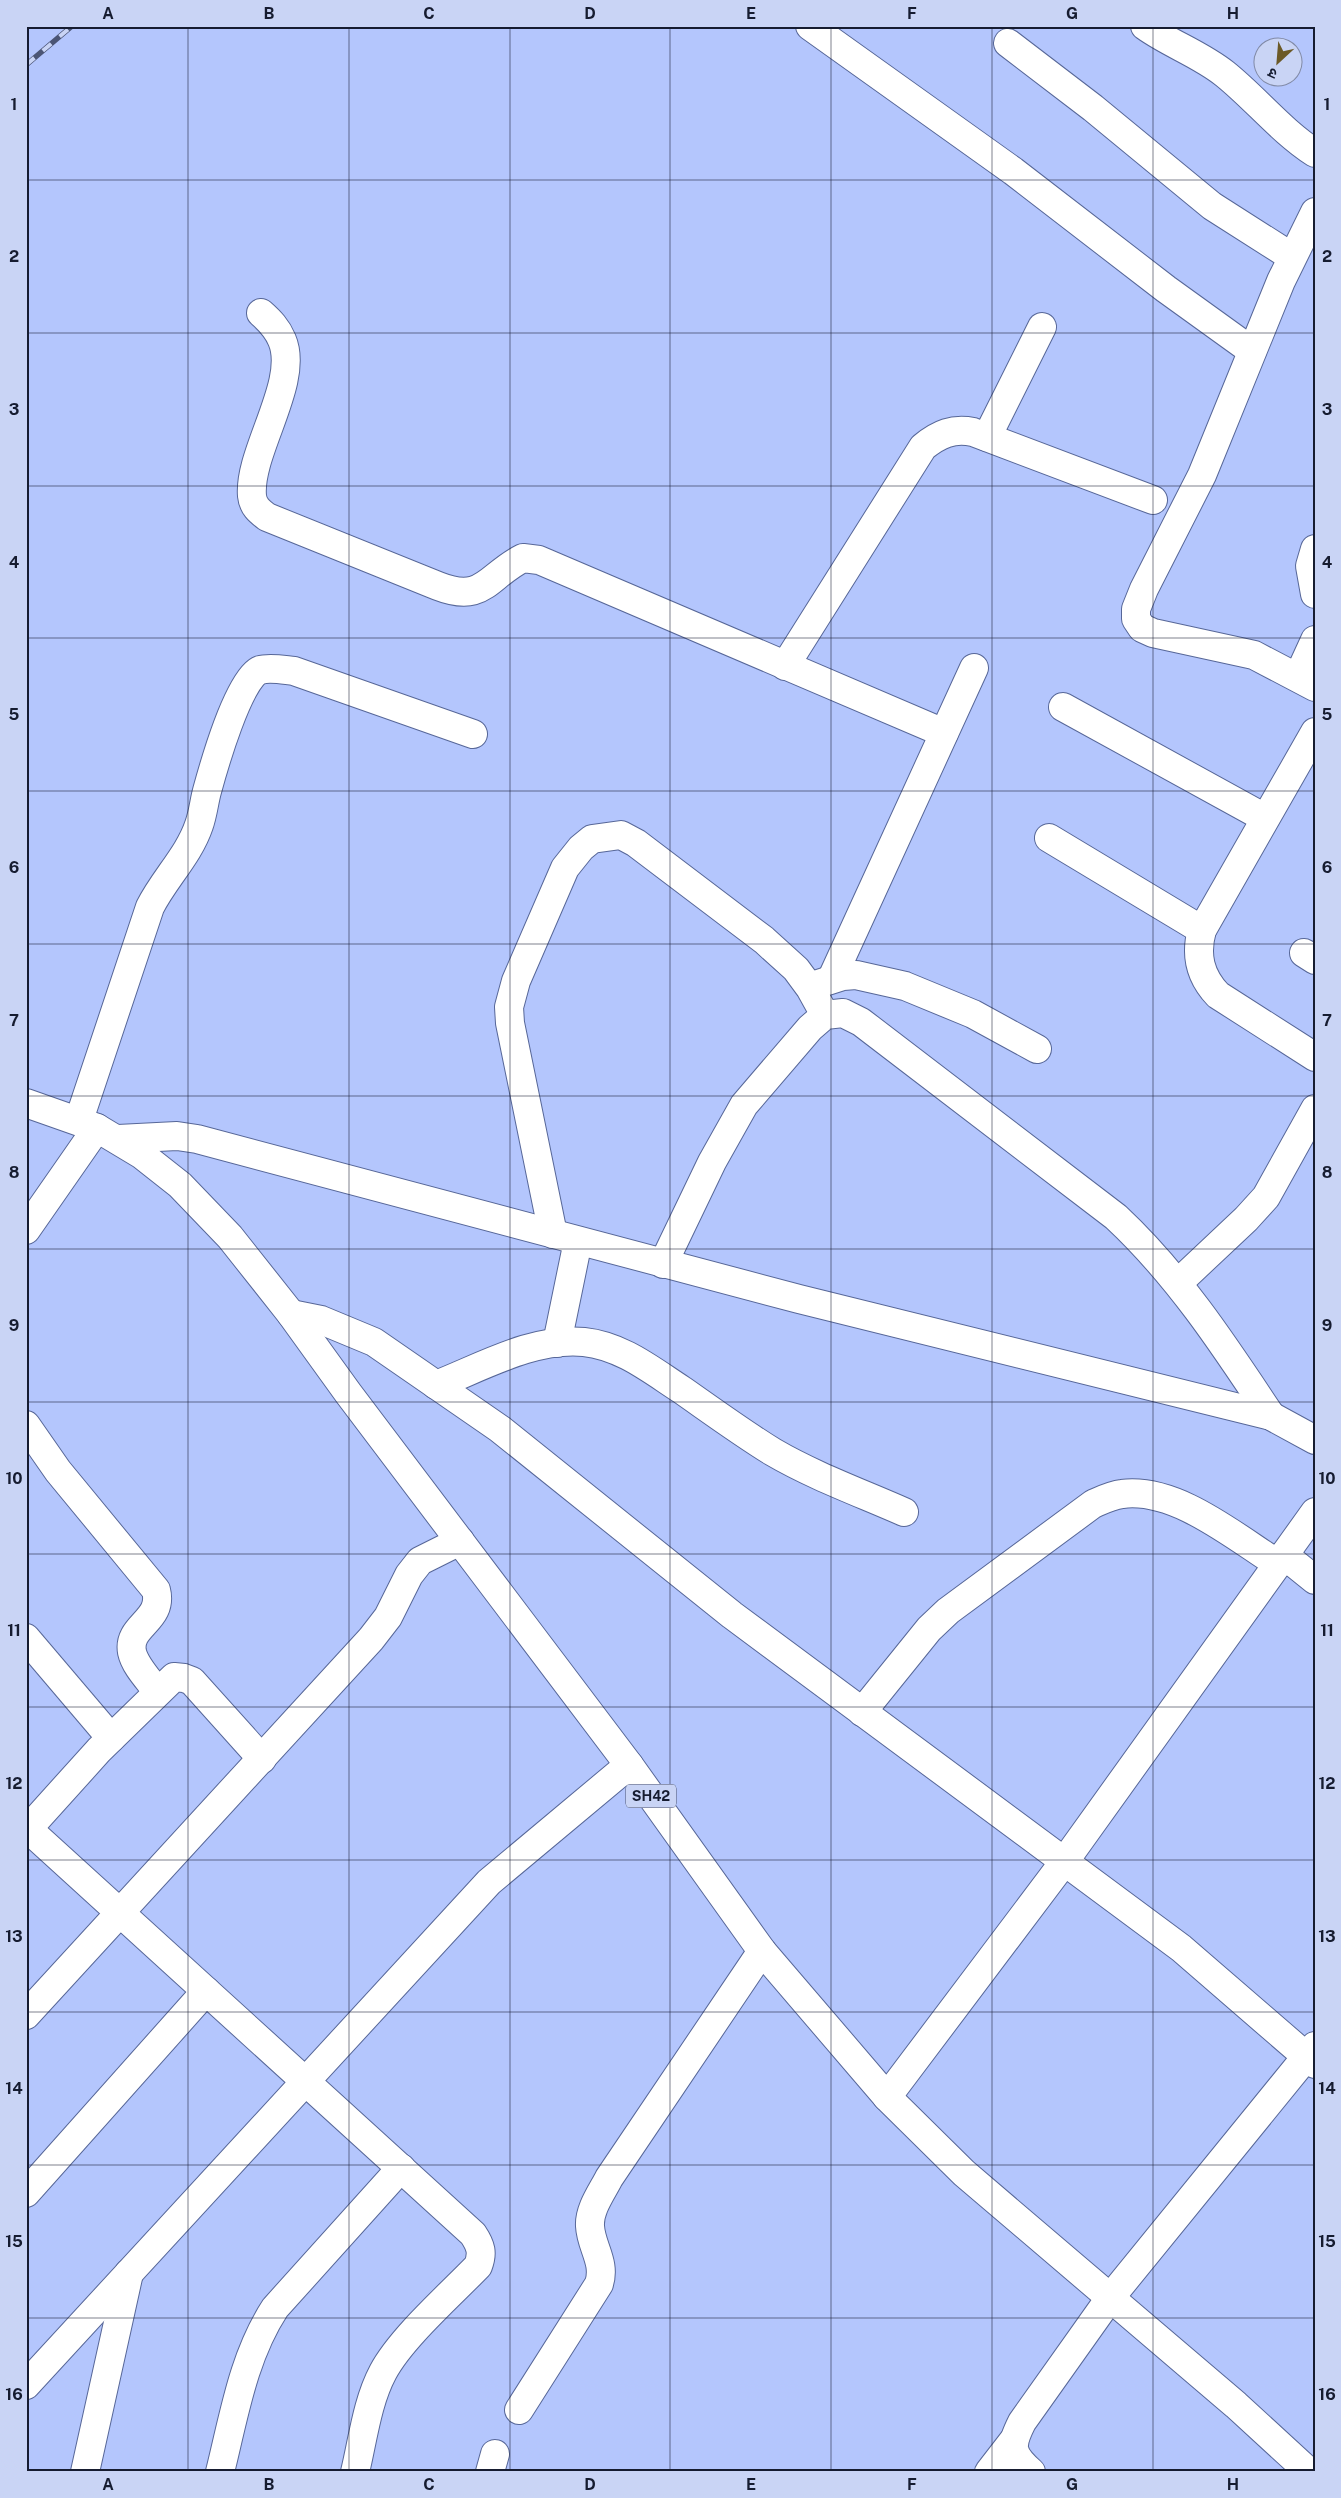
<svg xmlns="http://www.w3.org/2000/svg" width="1341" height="2498" font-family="'Public Sans','Noto Sans Devanagari',sans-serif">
	<rect width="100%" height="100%" fill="#b4c6fd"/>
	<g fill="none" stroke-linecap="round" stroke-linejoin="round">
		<defs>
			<g id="minor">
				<path d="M 810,26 L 1013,171 L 1166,289 L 1252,351"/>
				<path d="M 1145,26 C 1170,44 1200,54 1225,74 C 1256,99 1281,131 1315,153"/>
				<path d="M 1008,43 L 1093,108 L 1212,206 L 1292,257"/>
				<path d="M 1315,212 L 1281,281 L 1202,475 L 1144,589 L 1136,609 L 1136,619 L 1142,628 L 1153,633 L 1254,655 L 1315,687"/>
				<path d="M 261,313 C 270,321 277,328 282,340 C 300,382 248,452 252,496 C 253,506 259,511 267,517 L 438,586 C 484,604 487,576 523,558 L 539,560 L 944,733"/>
				<path d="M 987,437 L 1042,327"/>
				<path d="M 1315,549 L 1310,566 L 1315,594"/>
				<path d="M 785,666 L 923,447 C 939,434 953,428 973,432 L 1153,500"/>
				<path d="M 1298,677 L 1315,640"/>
				<path d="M 1063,707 L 1265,818"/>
				<path d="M 1315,732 L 1202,930 C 1195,955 1200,976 1218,995 L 1315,1057"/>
				<path d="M 1049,838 L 1202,930"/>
				<path d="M 1304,953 L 1315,960"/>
				<path d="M 832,978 L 974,668"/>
				<path d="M 818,984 L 843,976 L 856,975 L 905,986 L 973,1014 L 1037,1049"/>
				<path d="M 79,1120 L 150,907 C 164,879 189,855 199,825 C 203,814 204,802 207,791 C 213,769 239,677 260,670 C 270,667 284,670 294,671 L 473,734"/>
				<path d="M 118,1139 L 177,1136 L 197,1139 L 799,1299 L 1271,1416 L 1315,1440"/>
				<path d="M 26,1230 L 97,1128"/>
				<path d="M 553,1234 L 510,1023 L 509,1007 L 516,981 L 565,868 L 581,848 L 592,839 L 621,835 L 636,843 L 764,940 L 796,969 L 810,988 L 825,1015"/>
				<path d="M 663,1264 L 712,1162 L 744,1105 L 810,1028 L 825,1015 L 843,1013 L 861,1022 L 1116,1217 C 1178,1275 1224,1345 1271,1416"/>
				<path d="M 1178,1283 L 1246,1219 L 1266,1197 L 1315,1109"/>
				<path d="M 291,1314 L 321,1320 L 374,1342 L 500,1429 L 732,1615 L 1181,1948 L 1315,2064"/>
				<path d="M 557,1343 L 578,1241"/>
				<path d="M 436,1385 C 482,1367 534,1337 584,1342 C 622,1346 651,1370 682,1390 C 712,1411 742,1433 773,1452 C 814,1476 861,1493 904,1512"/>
				<path d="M 26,1425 L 58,1471 L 156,1590 C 164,1621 127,1625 132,1652 C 135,1666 149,1680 157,1691"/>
				<path d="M 1284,1555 L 1315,1580"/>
				<path d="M 26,1638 L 111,1738"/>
				<path d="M 862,1712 L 929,1629 L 948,1611 L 1093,1504 C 1102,1500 1112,1495 1122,1494 C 1176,1487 1235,1537 1278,1564"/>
				<path d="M 28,1829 L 473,2234 C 481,2246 483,2253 478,2266 C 450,2295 401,2338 383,2372 C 367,2402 363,2439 355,2472"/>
				<path d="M 26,1831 L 99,1750 L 174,1677 L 184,1678 L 192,1681 L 262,1759"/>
				<path d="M 26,2015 L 371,1639 L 388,1617 L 409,1575 L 420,1561 L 460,1541"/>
				<path d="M 887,2097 L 1064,1862 L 1315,1512"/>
				<path d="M 26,2193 L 206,1991"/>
				<path d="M 26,2385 L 489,1882 L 629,1765"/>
				<path d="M 519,2410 L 599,2284 C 606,2262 591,2247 590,2226 C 589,2209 602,2192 609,2178 L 762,1951"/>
				<path d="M 85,2472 L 129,2273"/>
				<path d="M 220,2472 C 234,2416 243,2357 275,2308 L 401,2168"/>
				<path d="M 490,2472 L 495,2454"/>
				<path d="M 989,2472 L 1013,2441"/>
				<path d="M 1031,2472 C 1010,2453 1010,2446 1022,2422 L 1110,2298 L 1315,2046"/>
			</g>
			<path id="major" d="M 26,1103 L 97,1128 L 142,1155 L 180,1185 L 230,1237 L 291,1314 L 348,1393 L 629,1765 L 762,1951 L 887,2097 L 964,2173 L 1236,2405 L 1309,2472"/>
		</defs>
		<use href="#minor" stroke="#576798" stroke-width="30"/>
		<use href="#major" stroke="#576798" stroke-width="30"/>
		<use href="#minor" stroke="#fff" stroke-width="28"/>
		<use href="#major" stroke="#fff" stroke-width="28"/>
		<defs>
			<path id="rail" d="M 26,65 L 72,26"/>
		</defs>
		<use href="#rail" stroke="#4b5575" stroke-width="5.5"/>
		<use href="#rail" stroke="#c9d4f5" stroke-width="4" stroke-dasharray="11" stroke-linecap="butt"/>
	</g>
	<path fill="none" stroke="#161c30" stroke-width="1" stroke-opacity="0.55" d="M 188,26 L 188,2472M 349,26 L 349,2472M 510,26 L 510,2472M 670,26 L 670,2472M 831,26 L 831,2472M 992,26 L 992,2472M 1153,26 L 1153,2472M 26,180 L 1315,180M 26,333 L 1315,333M 26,486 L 1315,486M 26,638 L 1315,638M 26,791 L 1315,791M 26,944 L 1315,944M 26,1096 L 1315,1096M 26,1249 L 1315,1249M 26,1402 L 1315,1402M 26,1554 L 1315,1554M 26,1707 L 1315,1707M 26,1860 L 1315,1860M 26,2012 L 1315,2012M 26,2165 L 1315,2165M 26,2318 L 1315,2318"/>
	<g text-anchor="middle" stroke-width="5" stroke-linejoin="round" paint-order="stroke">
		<rect fill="#c9d4f5" stroke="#4c536b" stroke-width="1" x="626" y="1784.5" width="50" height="23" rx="4"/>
		<g font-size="14" font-weight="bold" fill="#161c30">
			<text x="651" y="1801">SH42</text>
		</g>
	</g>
	<rect width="1341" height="2498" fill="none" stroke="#c9d4f5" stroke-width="55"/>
	<g transform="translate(1278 62) rotate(206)"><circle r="24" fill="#c9d4f5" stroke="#818aa6"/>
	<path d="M0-4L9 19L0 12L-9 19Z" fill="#6b5927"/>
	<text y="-8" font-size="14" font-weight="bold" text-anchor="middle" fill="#161c30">उ</text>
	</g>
	<rect x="28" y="28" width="1286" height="2442" fill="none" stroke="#161c30" stroke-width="2"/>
	<g font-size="16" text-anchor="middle" font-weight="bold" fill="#161c30">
		<text x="108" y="19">A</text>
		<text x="269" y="19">B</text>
		<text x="429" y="19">C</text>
		<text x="590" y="19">D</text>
		<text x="751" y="19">E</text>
		<text x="912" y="19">F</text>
		<text x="1072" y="19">G</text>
		<text x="1233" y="19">H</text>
		<text x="14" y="110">1</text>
		<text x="1327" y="110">1</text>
		<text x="14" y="262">2</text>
		<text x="1327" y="262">2</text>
		<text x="14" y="415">3</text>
		<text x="1327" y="415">3</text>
		<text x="14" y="568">4</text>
		<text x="1327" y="568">4</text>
		<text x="14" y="720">5</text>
		<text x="1327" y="720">5</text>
		<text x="14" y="873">6</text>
		<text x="1327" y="873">6</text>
		<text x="14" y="1026">7</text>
		<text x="1327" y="1026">7</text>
		<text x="14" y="1178">8</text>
		<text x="1327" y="1178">8</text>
		<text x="14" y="1331">9</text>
		<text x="1327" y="1331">9</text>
		<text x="14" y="1484">10</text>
		<text x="1327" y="1484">10</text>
		<text x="14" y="1636">11</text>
		<text x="1327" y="1636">11</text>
		<text x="14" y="1789">12</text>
		<text x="1327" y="1789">12</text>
		<text x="14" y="1942">13</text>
		<text x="1327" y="1942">13</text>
		<text x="14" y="2094">14</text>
		<text x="1327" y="2094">14</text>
		<text x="14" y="2247">15</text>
		<text x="1327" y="2247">15</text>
		<text x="14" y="2400">16</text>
		<text x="1327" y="2400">16</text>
		<text x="108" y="2490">A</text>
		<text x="269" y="2490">B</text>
		<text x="429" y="2490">C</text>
		<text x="590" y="2490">D</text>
		<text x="751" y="2490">E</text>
		<text x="912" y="2490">F</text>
		<text x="1072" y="2490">G</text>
		<text x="1233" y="2490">H</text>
	</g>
</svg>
